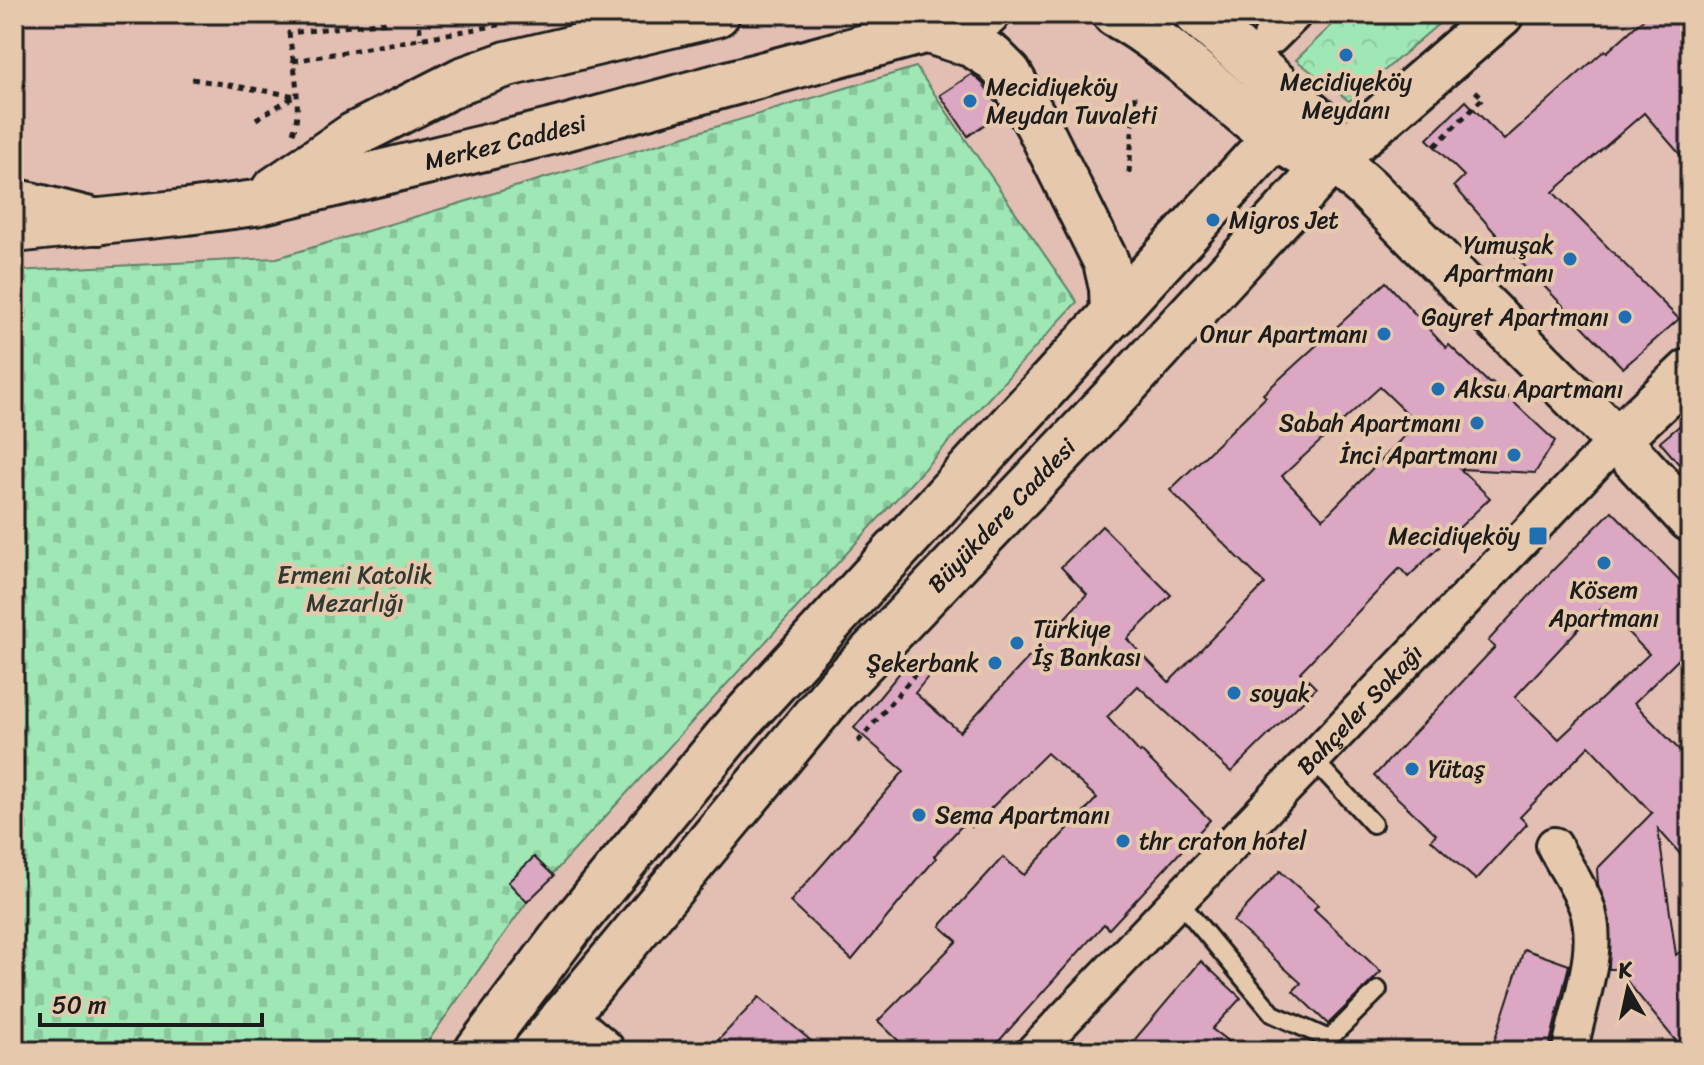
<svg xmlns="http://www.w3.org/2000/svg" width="1704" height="1065" font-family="Sriracha,sans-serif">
	<defs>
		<pattern id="forest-crowns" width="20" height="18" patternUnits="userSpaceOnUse" patternTransform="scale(2)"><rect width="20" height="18" fill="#9fe7b5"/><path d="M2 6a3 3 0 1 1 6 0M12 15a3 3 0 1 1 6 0" fill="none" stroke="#88c69b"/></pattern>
		<pattern id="cemetery-stones" width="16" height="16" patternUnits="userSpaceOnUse" patternTransform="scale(2)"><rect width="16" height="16" fill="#9fe7b5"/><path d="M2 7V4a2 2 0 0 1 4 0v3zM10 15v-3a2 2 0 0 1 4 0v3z" fill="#88c69b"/></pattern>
	</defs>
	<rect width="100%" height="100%" fill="#e3bfb3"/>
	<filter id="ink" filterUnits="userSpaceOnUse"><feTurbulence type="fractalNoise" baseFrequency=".0125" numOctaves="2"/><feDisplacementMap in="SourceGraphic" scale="16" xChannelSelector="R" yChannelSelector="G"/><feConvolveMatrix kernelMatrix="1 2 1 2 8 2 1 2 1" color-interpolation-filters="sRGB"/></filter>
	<g filter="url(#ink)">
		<path fill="url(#forest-crowns)" stroke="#5e8268" stroke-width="2" d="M 1343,14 L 1450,14 L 1349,101 L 1296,60 Z"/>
		<path fill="url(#cemetery-stones)" stroke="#5e8268" stroke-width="2" d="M 916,67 L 1077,302 L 527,902 L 421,1051 L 14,1051 L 14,271 L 277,258 Z"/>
		<g fill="#dba7c2" stroke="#1c1c1c" stroke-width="2" fill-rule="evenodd">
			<path d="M 1649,14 L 1682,14 L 1690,23 L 1690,166 L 1644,113 L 1553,192 L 1679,319 L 1623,368 L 1516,257 L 1454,186 L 1464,176 L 1427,139 L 1466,101 L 1504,140 L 1605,50 L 1607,52 Z"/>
			<path d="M 972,74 L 983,84 L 1002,112 L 968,136 L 940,95 Z"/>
			<path d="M 1386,282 L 1446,348 L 1449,345 L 1490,384 L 1492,382 L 1555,441 L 1535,473 L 1460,469 L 1490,498 L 1408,577 L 1400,568 L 1300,672 L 1316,688 L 1231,772 L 1138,686 L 1107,717 L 1140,753 L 1141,751 L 1210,820 L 1109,929 L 1104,924 L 990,1051 L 909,1051 L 878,1021 L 957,941 L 940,926 L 1003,857 L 1024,875 L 1097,798 L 1047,753 L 972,827 L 966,821 L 934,856 L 936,858 L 852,960 L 790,902 L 904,771 L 854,728 L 911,659 L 931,673 L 915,693 L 960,732 L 1087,594 L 1061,567 L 1102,526 L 1171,595 L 1127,639 L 1169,682 L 1265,584 L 1170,490 L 1266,397 L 1263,394 ZM 1380,387 L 1417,423 L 1323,519 L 1282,476 Z"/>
			<path d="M 1690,417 L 1690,477 L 1660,442 Z"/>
			<path d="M 1612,511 L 1690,591 L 1690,648 L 1634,703 L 1690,761 L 1690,865 L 1658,829 L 1676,955 L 1690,944 L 1690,1051 L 1684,1051 L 1617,969 L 1609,969 L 1610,921 L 1598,884 L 1597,869 L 1652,813 L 1589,746 L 1520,817 L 1527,824 L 1476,880 L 1431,840 L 1436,834 L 1374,776 L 1495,647 L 1488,641 L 1553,570 ZM 1603,607 L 1649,654 L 1559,739 L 1515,697 L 1594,612 L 1596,614 Z"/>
			<path d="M 534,857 L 554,876 L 527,902 L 508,882 Z"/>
			<path d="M 1280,871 L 1318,905 L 1314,909 L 1381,972 L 1328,1024 L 1293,991 L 1301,983 L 1233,921 Z"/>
			<path d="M 1524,949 L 1569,965 L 1548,1051 L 1491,1051 Z"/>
			<path d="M 1201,961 L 1241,998 L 1212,1029 L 1241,1051 L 1125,1051 Z"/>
			<path d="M 759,997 L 823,1051 L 708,1051 Z"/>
		</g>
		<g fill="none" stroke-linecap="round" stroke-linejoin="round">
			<defs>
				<g id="lane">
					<path d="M 1313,759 L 1373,824"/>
					<path d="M 1178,900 L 1273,1014 L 1329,1039 L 1378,990"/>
				</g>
				<g id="street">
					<path d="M 1271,37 L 1294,14"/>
					<path d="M 1554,845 C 1564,865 1578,885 1586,905 C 1603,949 1577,1007 1570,1051"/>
					<path id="s1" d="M 1034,1051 L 1617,440"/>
				</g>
				<g id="secondary">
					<path d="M 1334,159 L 1368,189 L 1617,440 L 1690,519"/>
					<path d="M 1617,440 L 1690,371"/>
					<path d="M 563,1018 L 602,1051"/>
				</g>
				<g id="primary">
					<path d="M 1115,14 C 1183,51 1233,114 1300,152"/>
					<path d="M 1197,14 L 1318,121 L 1333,146 L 1334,159"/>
					<path d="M 928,31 L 973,45 L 992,57 L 1009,74 L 1038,125 L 1106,262 L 1112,288 L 1113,315"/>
					<path d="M 274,190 L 354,135 L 462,80 L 507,64 L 717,14"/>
					<path id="s2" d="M 14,230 L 187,212 L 255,203 L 550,132 L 987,14"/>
					<path d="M 477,1051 L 571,926 L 739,722 L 1275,137"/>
					<path id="s3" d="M 536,1051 L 837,689 L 1121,390 L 1334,159 L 1501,14"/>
				</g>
				<path id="highway" d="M 14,201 L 98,222"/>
			</defs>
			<use href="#lane" stroke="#1c1c1c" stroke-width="22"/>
			<use href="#street" stroke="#1c1c1c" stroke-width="40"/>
			<use href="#secondary" stroke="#1c1c1c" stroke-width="50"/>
			<use href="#primary" stroke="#1c1c1c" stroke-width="50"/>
			<use href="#highway" stroke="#1c1c1c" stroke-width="50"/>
			<g stroke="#1c1c1c" stroke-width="5" stroke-dasharray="6 6" stroke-linecap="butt">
				<path d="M 418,14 L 421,39"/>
				<path d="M 293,61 L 499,25"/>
				<path d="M 192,79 L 296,96"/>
				<path d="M 256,119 L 295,96"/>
				<path d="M 293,133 C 303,107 293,61 289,33 L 387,22"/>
				<path d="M 1435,146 L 1483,98 L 1472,88"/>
				<path d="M 1129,173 L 1135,95"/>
				<path d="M 858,742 L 921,667"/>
			</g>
			<use href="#lane" stroke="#e6c9ad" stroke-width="16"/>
			<use href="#street" stroke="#e6c9ad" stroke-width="34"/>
			<use href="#secondary" stroke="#e6c9ad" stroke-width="44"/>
			<use href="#primary" stroke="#e6c9ad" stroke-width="44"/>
			<use href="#highway" stroke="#e6c9ad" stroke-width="44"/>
		</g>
	</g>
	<g fill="#1f6fb2" stroke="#e6c9ad" stroke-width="3">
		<circle cx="1346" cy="55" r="8"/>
		<circle cx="970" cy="101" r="8"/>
		<circle cx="1213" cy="220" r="8"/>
		<circle cx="1570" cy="259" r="8"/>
		<circle cx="1625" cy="317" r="8"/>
		<circle cx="1384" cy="334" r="8"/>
		<circle cx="1438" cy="389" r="8"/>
		<circle cx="1477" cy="423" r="8"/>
		<circle cx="1514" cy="455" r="8"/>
		<rect x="1528" y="526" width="20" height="20" rx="4"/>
		<circle cx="1604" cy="563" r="8"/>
		<circle cx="1017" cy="643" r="8"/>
		<circle cx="995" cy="663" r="8"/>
		<circle cx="1234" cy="693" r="8"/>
		<circle cx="1412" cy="769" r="8"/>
		<circle cx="919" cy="815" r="8"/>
		<circle cx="1123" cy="841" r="8"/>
	</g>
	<g text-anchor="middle" stroke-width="8" stroke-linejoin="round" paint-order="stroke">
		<g font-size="24" fill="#1c1c1c" stroke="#e6c9ad" text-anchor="start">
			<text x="1346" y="90" text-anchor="middle">Mecidiyeköy<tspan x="1346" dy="28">Meydanı</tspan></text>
			<text x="986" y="95">Mecidiyeköy<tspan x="986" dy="28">Meydan Tuvaleti</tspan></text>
			<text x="1229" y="228">Migros Jet</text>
			<text x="1554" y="253" text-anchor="end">Yumuşak<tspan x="1554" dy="28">Apartmanı</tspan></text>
			<text x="1609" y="325" text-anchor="end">Gayret Apartmanı</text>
			<text x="1368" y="342" text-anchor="end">Onur Apartmanı</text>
			<text x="1454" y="397">Aksu Apartmanı</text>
			<text x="1461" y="431" text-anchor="end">Sabah Apartmanı</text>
			<text x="1498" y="463" text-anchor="end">İnci Apartmanı</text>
			<text x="1520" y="544" text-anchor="end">Mecidiyeköy</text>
			<text x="1604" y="598" text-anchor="middle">Kösem<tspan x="1604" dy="28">Apartmanı</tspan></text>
			<text x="1033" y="637">Türkiye<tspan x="1033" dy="28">İş Bankası</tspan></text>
			<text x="979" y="671" text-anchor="end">Şekerbank</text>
			<text x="1250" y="701">soyak</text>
			<text x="1428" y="777">Yütaş</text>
			<text x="935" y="823">Sema Apartmanı</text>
			<text x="1139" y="849">thr craton hotel</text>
		</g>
		<g font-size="24" fill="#1c1c1c" stroke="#e6c9ad">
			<text dy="8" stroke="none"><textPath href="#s2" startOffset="500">Merkez Caddesi</textPath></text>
			<text dy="8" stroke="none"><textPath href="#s3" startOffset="710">Büyükdere Caddesi</textPath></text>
			<text dy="8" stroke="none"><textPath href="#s1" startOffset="472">Bahçeler Sokağı</textPath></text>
		</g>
		<g font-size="24" fill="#303a33" stroke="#e6c9ad">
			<text x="355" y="583">Ermeni Katolik<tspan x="355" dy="28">Mezarlığı</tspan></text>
		</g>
	</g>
	<rect width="1704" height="1065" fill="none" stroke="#e6c9ad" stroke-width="48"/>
	<rect x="24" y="24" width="1656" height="1017" fill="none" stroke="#1c1c1c" stroke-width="3" filter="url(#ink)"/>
	<g transform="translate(1628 989) rotate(351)" stroke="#e6c9ad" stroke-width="6" paint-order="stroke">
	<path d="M0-6L14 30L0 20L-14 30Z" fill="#1c1c1c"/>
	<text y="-12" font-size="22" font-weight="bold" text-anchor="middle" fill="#1c1c1c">K</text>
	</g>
	<path d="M40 1013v12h222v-12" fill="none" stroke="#1c1c1c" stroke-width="4"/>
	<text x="52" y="1013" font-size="24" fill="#1c1c1c" stroke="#e6c9ad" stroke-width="6" paint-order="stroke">50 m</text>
</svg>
